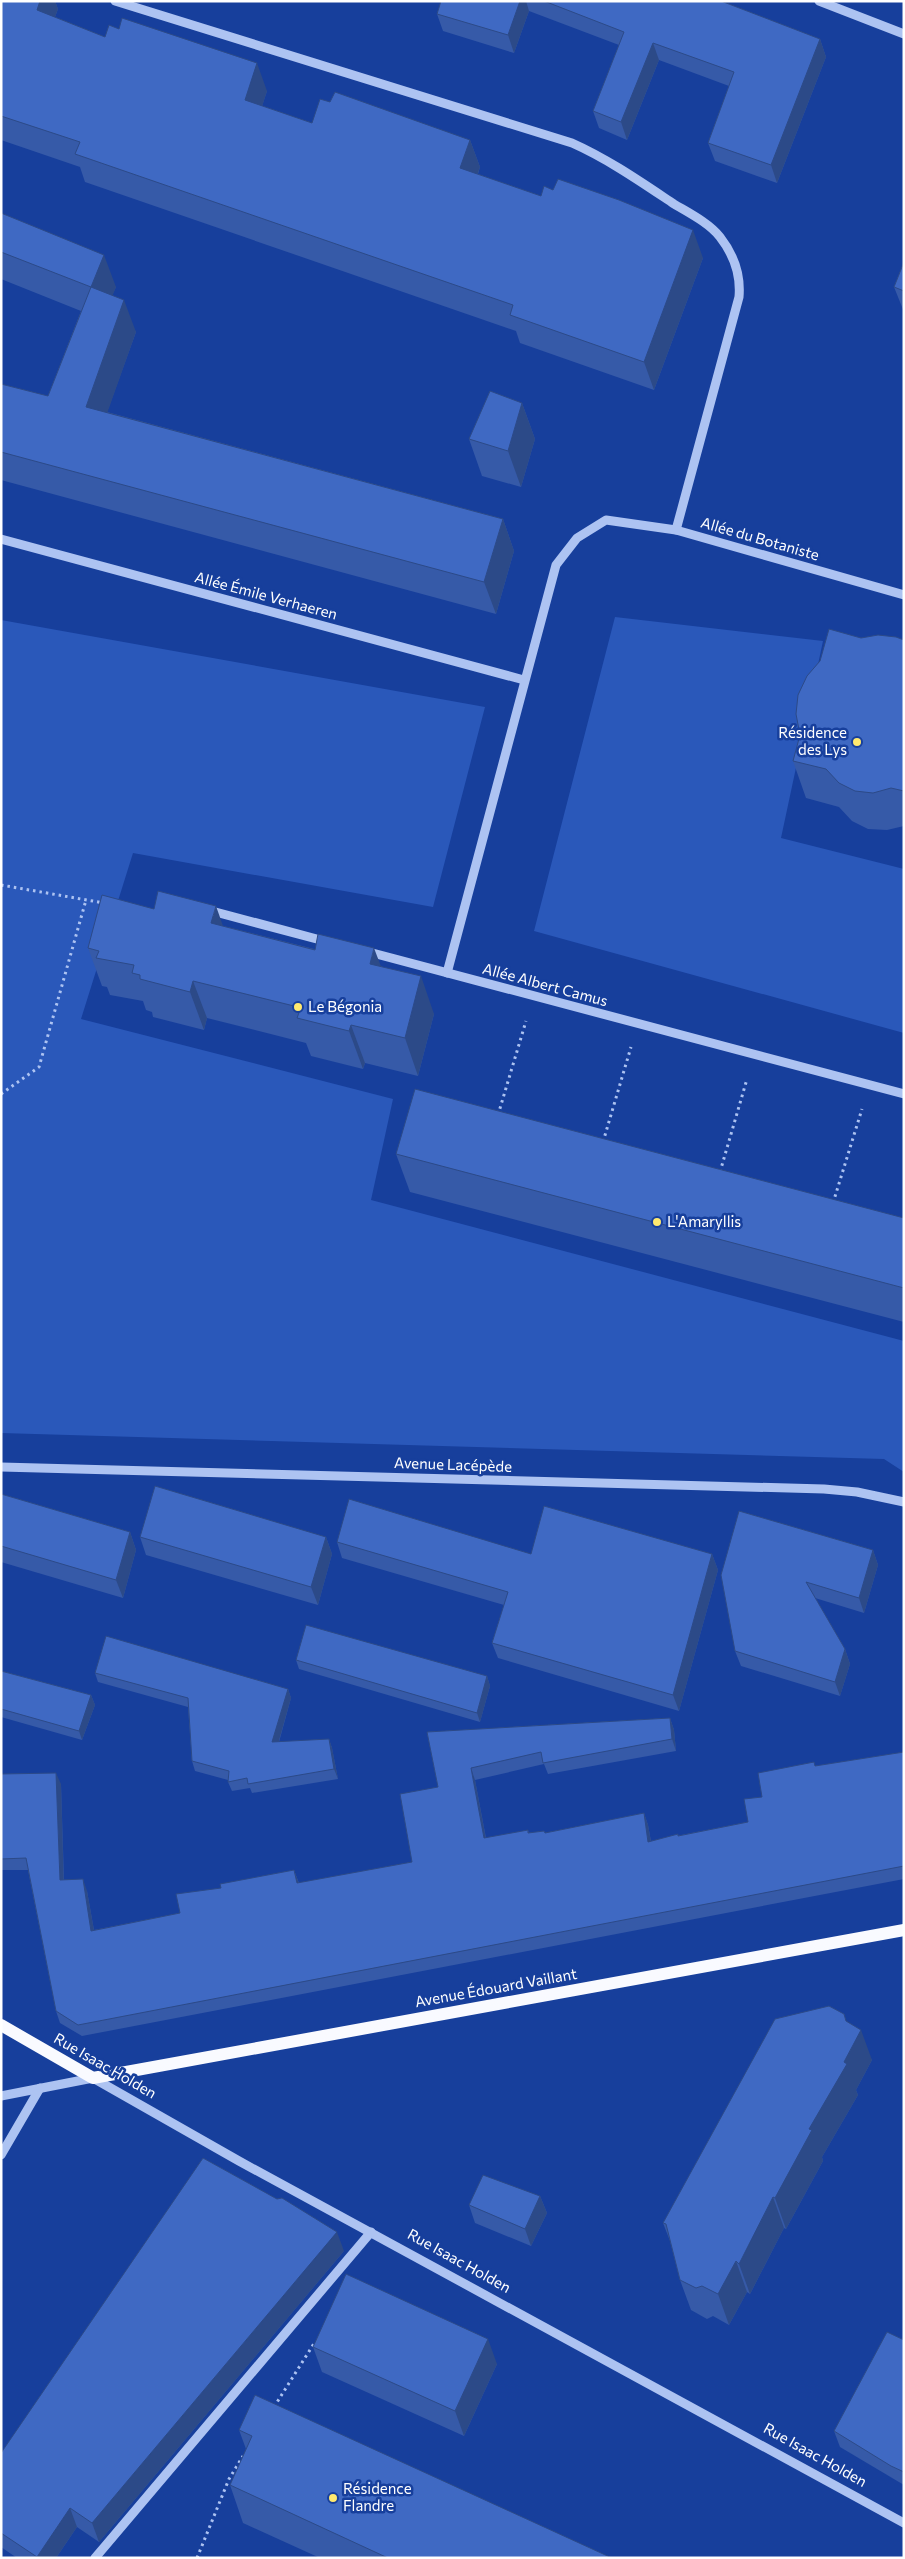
<svg xmlns="http://www.w3.org/2000/svg" width="905" height="2559" font-family="Commissioner,sans-serif">
	<rect width="100%" height="100%" fill="#173f9c"/>
	<g fill="#2a58ba">
		<path d="M 615,617 L 823,641 L 781,838 L 904,869 L 904,1033 L 534,931 Z"/>
		<path d="M 1,620 L 485,707 L 433,907 L 133,853 L 81,1019 L 393,1099 L 371,1200 L 904,1341 L 904,1472 L 884,1459 L 1,1433 Z"/>
	</g>
	<g fill="none" stroke-linecap="round" stroke-linejoin="round">
		<g stroke="#adc3f2" stroke-width="3" stroke-dasharray="2.5 4" stroke-linecap="butt">
			<path d="M 1,885 L 104,903"/>
			<path d="M 1,1094 L 39,1067 L 86,900"/>
			<path d="M 498,1115 L 526,1021"/>
			<path d="M 603,1142 L 631,1047"/>
			<path d="M 720,1172 L 747,1079"/>
			<path d="M 833,1203 L 862,1109"/>
			<path d="M 274,2407 L 315,2342"/>
			<path d="M 197,2558 L 229,2479 L 243,2456"/>
		</g>
		<g stroke="#adc3f2" stroke-width="9">
			<path d="M 115,1 L 572,143 C 608,159 641,182 674,204 C 689,213 709,223 720,237 C 734,255 741,274 739,297 L 676,530"/>
			<path d="M 819,1 L 904,34"/>
			<path d="M 1,539 L 524,680"/>
			<path d="M 208,910 L 328,942"/>
			<path d="M 365,951 L 904,1094"/>
			<path d="M 447,973 L 556,565 L 577,538 L 606,520 L 676,530 L 904,595"/>
			<path d="M 1,1467 L 824,1489 L 857,1492 L 904,1502"/>
			<path d="M 1,2096 L 93,2078 L 239,2161 L 904,2523"/>
			<path d="M 1,2155 L 40,2088"/>
			<path d="M 95,2558 L 371,2232"/>
		</g>
		<path stroke="#f9faff" stroke-width="12" d="M 1,2025 L 93,2078 L 904,1930"/>
	</g>
	<g fill="#365aa8">
		<path d="M 1,1 L 55,1 L 58,9 L 55,17 L 105,37 L 267,91 L 262,106 L 312,123 L 470,140 L 480,167 L 478,174 L 703,258 L 654,390 L 520,343 L 516,331 L 85,182 L 80,167 L 1,140 Z"/>
		<path d="M 441,1 L 721,1 L 820,39 L 826,57 L 777,183 L 715,161 L 708,143 L 729,86 L 659,60 L 627,140 L 599,128 L 593,111 L 619,45 L 529,11 L 514,53 L 443,31 L 437,14 Z"/>
		<path d="M 1,213 L 116,287 L 112,295 L 136,332 L 107,412 L 503,519 L 514,551 L 496,614 L 1,480 L 1,384 L 48,396 L 81,311 L 1,279 Z"/>
		<path d="M 904,262 L 904,312 L 894,287 Z"/>
		<path d="M 522,403 L 535,439 L 521,487 L 482,476 L 469,439 Z"/>
		<path d="M 861,638 L 904,640 L 904,826 L 887,830 L 868,829 L 852,821 L 839,807 L 806,798 L 793,761 Z"/>
		<path d="M 223,926 L 381,966 L 434,1014 L 418,1076 L 365,1063 L 363,1069 L 311,1056 L 306,1043 L 207,1018 L 204,1030 L 153,1017 L 152,1012 L 146,1010 L 143,1001 L 110,995 L 107,987 L 102,986 L 88,948 Z"/>
		<path d="M 396,1154 L 904,1218 L 904,1322 L 410,1192 Z"/>
		<path d="M 1,1494 L 130,1532 L 136,1550 L 123,1598 L 1,1562 Z"/>
		<path d="M 739,1511 L 873,1550 L 878,1565 L 864,1613 L 815,1598 L 845,1649 L 850,1664 L 840,1696 L 741,1666 L 735,1651 Z"/>
		<path d="M 140,1537 L 326,1537 L 332,1554 L 318,1605 L 146,1555 Z"/>
		<path d="M 337,1542 L 531,1554 L 712,1554 L 718,1570 L 679,1711 L 498,1658 L 492,1643 L 504,1605 L 342,1558 Z"/>
		<path d="M 296,1660 L 487,1676 L 490,1686 L 480,1722 L 299,1669 Z"/>
		<path d="M 1,1671 L 91,1695 L 95,1705 L 82,1740 L 1,1717 Z"/>
		<path d="M 95,1673 L 288,1689 L 291,1698 L 279,1742 L 329,1739 L 332,1748 L 338,1779 L 252,1793 L 250,1788 L 232,1791 L 228,1782 L 228,1780 L 195,1771 L 192,1761 L 188,1707 L 98,1682 Z"/>
		<path d="M 670,1718 L 674,1730 L 676,1751 L 548,1774 L 544,1764 L 475,1780 L 486,1838 L 528,1830 L 529,1833 L 544,1831 L 545,1833 L 644,1813 L 648,1825 L 651,1841 L 748,1822 L 762,1797 L 816,1766 L 904,1752 L 904,1879 L 82,2036 L 60,2023 L 56,2011 L 28,1870 L 1,1870 L 1,1774 L 61,1784 L 64,1880 L 87,1891 L 94,1930 L 180,1913 L 221,1888 L 294,1870 L 299,1883 L 412,1862 L 438,1787 L 427,1732 Z"/>
		<path d="M 846,2022 L 872,2060 L 856,2090 L 858,2095 L 822,2157 L 823,2161 L 786,2229 L 784,2228 L 750,2294 L 747,2292 L 729,2325 L 713,2316 L 707,2319 L 691,2310 L 680,2280 L 670,2241 L 663,2223 Z"/>
		<path d="M 540,2196 L 547,2213 L 531,2246 L 475,2223 L 469,2205 Z"/>
		<path d="M 344,2251 L 99,2542 L 77,2527 L 56,2558 L 17,2558 L 1,2547 L 1,2453 Z"/>
		<path d="M 904,2340 L 904,2485 L 840,2447 L 834,2431 Z"/>
		<path d="M 313,2347 L 497,2364 L 464,2436 L 322,2372 Z"/>
		<path d="M 239,2430 L 612,2558 L 320,2558 L 243,2523 L 230,2485 L 246,2449 Z"/>
	</g>
	<g fill="#2c4a88">
		<path d="M 40,1 L 55,1 L 58,9 L 47,38 L 37,10 Z"/>
		<path d="M 520,1 L 526,1 L 529,11 L 514,53 L 508,35 Z"/>
		<path d="M 820,39 L 826,57 L 777,183 L 771,165 Z"/>
		<path d="M 653,43 L 659,60 L 627,140 L 621,122 Z"/>
		<path d="M 257,63 L 267,91 L 255,128 L 245,100 Z"/>
		<path d="M 470,140 L 480,167 L 470,195 L 460,168 Z"/>
		<path d="M 693,230 L 703,258 L 654,390 L 644,362 Z"/>
		<path d="M 104,255 L 116,287 L 103,319 L 91,287 Z"/>
		<path d="M 124,300 L 136,332 L 98,439 L 86,407 Z"/>
		<path d="M 522,403 L 535,439 L 521,487 L 508,451 Z"/>
		<path d="M 503,519 L 514,551 L 496,614 L 484,582 Z"/>
		<path d="M 216,906 L 229,943 L 211,923 Z"/>
		<path d="M 374,948 L 388,985 L 370,964 Z"/>
		<path d="M 421,976 L 434,1014 L 418,1076 L 405,1038 Z"/>
		<path d="M 193,981 L 207,1018 L 204,1030 L 190,992 Z"/>
		<path d="M 351,1025 L 365,1063 L 363,1069 L 349,1031 Z"/>
		<path d="M 130,1532 L 136,1550 L 123,1598 L 116,1580 Z"/>
		<path d="M 326,1537 L 332,1554 L 318,1605 L 311,1587 Z"/>
		<path d="M 873,1550 L 878,1565 L 864,1613 L 859,1598 Z"/>
		<path d="M 712,1554 L 718,1570 L 679,1711 L 673,1695 Z"/>
		<path d="M 845,1649 L 850,1664 L 840,1696 L 835,1682 Z"/>
		<path d="M 487,1676 L 490,1686 L 480,1722 L 477,1713 Z"/>
		<path d="M 288,1689 L 291,1698 L 276,1751 L 272,1742 Z"/>
		<path d="M 91,1695 L 95,1705 L 82,1740 L 79,1731 Z"/>
		<path d="M 670,1718 L 674,1730 L 676,1751 L 672,1739 Z"/>
		<path d="M 329,1739 L 332,1748 L 338,1779 L 334,1769 Z"/>
		<path d="M 471,1768 L 475,1780 L 488,1850 L 484,1838 Z"/>
		<path d="M 56,1773 L 61,1784 L 64,1891 L 60,1880 Z"/>
		<path d="M 644,1813 L 648,1825 L 653,1854 L 648,1842 Z"/>
		<path d="M 294,1870 L 298,1881 L 301,1895 L 297,1883 Z"/>
		<path d="M 83,1879 L 87,1891 L 96,1942 L 91,1931 Z"/>
		<path d="M 861,2030 L 872,2060 L 856,2090 L 858,2095 L 822,2157 L 823,2161 L 786,2229 L 775,2198 L 809,2129 Z"/>
		<path d="M 540,2196 L 547,2213 L 531,2246 L 525,2229 Z"/>
		<path d="M 773,2197 L 784,2228 L 750,2294 L 739,2264 Z"/>
		<path d="M 337,2232 L 344,2251 L 99,2542 L 92,2523 Z"/>
		<path d="M 736,2261 L 747,2292 L 729,2325 L 718,2294 Z"/>
		<path d="M 488,2339 L 497,2364 L 464,2436 L 455,2411 Z"/>
		<path d="M 70,2508 L 77,2527 L 56,2558 L 38,2558 L 37,2557 Z"/>
	</g>
	<g fill="#3f69c3" stroke="#2c4a88">
		<path d="M 1,1 L 40,1 L 37,10 L 105,37 L 109,25 L 119,29 L 122,18 L 257,63 L 245,100 L 312,123 L 320,99 L 330,102 L 335,92 L 470,140 L 460,168 L 541,196 L 544,186 L 553,190 L 558,179 L 619,200 L 693,230 L 644,362 L 510,315 L 513,305 L 75,154 L 80,142 L 1,116 Z"/>
		<path d="M 441,1 L 520,1 L 508,35 L 437,14 Z"/>
		<path d="M 544,1 L 721,1 L 820,39 L 771,165 L 708,143 L 734,72 L 653,43 L 621,122 L 593,111 L 624,32 Z"/>
		<path d="M 1,213 L 104,255 L 91,287 L 124,300 L 86,407 L 503,519 L 484,582 L 1,452 L 1,384 L 48,396 L 91,287 L 1,252 Z"/>
		<path d="M 904,262 L 904,291 L 894,287 Z"/>
		<path d="M 490,391 L 522,403 L 508,451 L 469,439 Z"/>
		<path d="M 829,629 L 861,638 L 878,635 L 896,637 L 904,640 L 904,791 L 891,788 L 873,793 L 855,791 L 839,783 L 826,769 L 793,761 L 800,735 L 796,714 L 798,695 L 807,676 L 820,661 Z"/>
		<path d="M 158,891 L 216,906 L 211,923 L 315,950 L 318,934 L 374,948 L 370,964 L 421,976 L 405,1038 L 351,1025 L 349,1031 L 297,1018 L 300,1010 L 293,1008 L 294,1006 L 193,981 L 190,992 L 140,979 L 140,975 L 132,973 L 134,965 L 96,958 L 99,951 L 88,948 L 102,895 L 154,909 Z"/>
		<path d="M 415,1089 L 904,1218 L 904,1288 L 396,1154 Z"/>
		<path d="M 155,1486 L 326,1537 L 311,1587 L 140,1537 Z"/>
		<path d="M 1,1494 L 130,1532 L 116,1580 L 1,1546 Z"/>
		<path d="M 349,1499 L 531,1554 L 544,1506 L 712,1554 L 673,1695 L 492,1643 L 508,1592 L 337,1542 Z"/>
		<path d="M 739,1511 L 873,1550 L 859,1598 L 806,1582 L 845,1649 L 835,1682 L 735,1651 L 721,1575 Z"/>
		<path d="M 306,1625 L 487,1676 L 477,1713 L 296,1660 Z"/>
		<path d="M 106,1636 L 288,1689 L 272,1742 L 329,1739 L 334,1769 L 248,1784 L 247,1778 L 228,1782 L 229,1771 L 192,1761 L 188,1698 L 95,1673 Z"/>
		<path d="M 1,1671 L 91,1695 L 79,1731 L 1,1709 Z"/>
		<path d="M 670,1718 L 672,1739 L 543,1763 L 541,1752 L 471,1768 L 484,1838 L 528,1830 L 528,1833 L 544,1831 L 545,1833 L 644,1813 L 648,1842 L 678,1834 L 678,1836 L 748,1822 L 744,1799 L 762,1797 L 758,1773 L 814,1762 L 815,1766 L 904,1752 L 904,1866 L 78,2025 L 56,2011 L 26,1858 L 1,1859 L 1,1774 L 56,1773 L 60,1880 L 83,1879 L 91,1931 L 180,1913 L 176,1894 L 221,1888 L 220,1884 L 294,1870 L 297,1883 L 412,1862 L 400,1794 L 438,1787 L 427,1732 Z"/>
		<path d="M 829,2006 L 844,2014 L 846,2021 L 861,2030 L 844,2062 L 847,2064 L 809,2129 L 812,2130 L 775,2198 L 773,2197 L 739,2264 L 736,2261 L 718,2294 L 702,2286 L 696,2288 L 680,2280 L 666,2224 L 663,2223 L 775,2019 Z"/>
		<path d="M 203,2158 L 277,2199 L 282,2198 L 337,2232 L 92,2523 L 70,2508 L 37,2557 L 1,2533 L 1,2453 Z"/>
		<path d="M 483,2175 L 540,2196 L 525,2229 L 469,2205 Z"/>
		<path d="M 346,2274 L 488,2339 L 455,2411 L 313,2347 Z"/>
		<path d="M 887,2332 L 904,2340 L 904,2472 L 891,2466 L 834,2431 Z"/>
		<path d="M 255,2395 L 612,2558 L 388,2558 L 230,2485 L 252,2436 L 239,2430 Z"/>
	</g>
	<g fill="#ffe96f" stroke="#173f9c" stroke-width="2">
		<circle cx="857" cy="742" r="5"/>
		<circle cx="298" cy="1007" r="5"/>
		<circle cx="657" cy="1222" r="5"/>
		<circle cx="333" cy="2498" r="5"/>
	</g>
	<g text-anchor="middle" stroke-width="5" stroke-linejoin="round" paint-order="stroke">
		<g font-size="15" fill="#fff" stroke="#173f9c">
			<text transform="translate(760 539) rotate(16)" y="5">Allée du Botaniste</text>
			<text transform="translate(266 596) rotate(15)" y="5">Allée Émile Verhaeren</text>
			<text transform="translate(545 985) rotate(15)" y="5">Allée Albert Camus</text>
			<text transform="translate(453 1465) rotate(2)" y="5">Avenue Lacépède</text>
			<text transform="translate(496 1988) rotate(-10)" y="5">Avenue Édouard Vaillant</text>
			<text transform="translate(105 2066) rotate(30)" y="5">Rue Isaac Holden</text>
			<text transform="translate(459 2261) rotate(29)" y="5">Rue Isaac Holden</text>
			<text transform="translate(815 2455) rotate(29)" y="5">Rue Isaac Holden</text>
		</g>
		<g font-size="15" fill="#fff" stroke="#173f9c" text-anchor="start">
			<text x="847" y="738" text-anchor="end">Résidence<tspan x="847" dy="17">des Lys</tspan></text>
			<text x="308" y="1012">Le Bégonia</text>
			<text x="667" y="1227">L'Amaryllis</text>
			<text x="343" y="2494">Résidence<tspan x="343" dy="17">Flandre</tspan></text>
		</g>
	</g>
	<rect width="905" height="2559" fill="none" stroke="#ffffff" stroke-width="5"/>
</svg>
